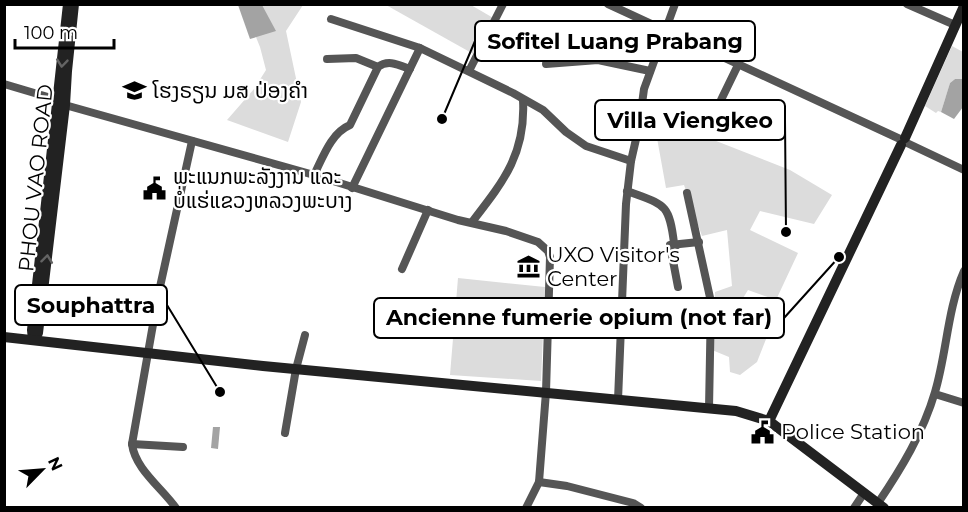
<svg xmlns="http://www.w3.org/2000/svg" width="968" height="512" font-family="Montserrat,'Noto Sans Lao',sans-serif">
	<rect width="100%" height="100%" fill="#fff"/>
	<g fill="#dcdcdc">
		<path d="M 243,5 L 303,5 L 286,31 L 301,102 L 288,142 L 227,120 L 254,89 L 266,70 L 260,47 Z"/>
		<path d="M 386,5 L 471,5 L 495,19 L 477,56 Z"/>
		<path d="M 952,46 L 963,52 L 963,79 L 955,79 L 950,83 L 941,112 L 938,111 L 936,113 L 925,106 Z"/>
		<path d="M 678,126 L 790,170 L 832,195 L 814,224 L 760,211 L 750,230 L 798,253 L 776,300 L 748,290 L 740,303 L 774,319 L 757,362 L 740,375 L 730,372 L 729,357 L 712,350 L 715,292 L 732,286 L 727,230 L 702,236 L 684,185 L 666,188 L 657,138 Z"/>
		<path d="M 458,278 L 545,287 L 541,381 L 450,375 Z"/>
	</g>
	<g fill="#a3a3a3">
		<path d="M 238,5 L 262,5 L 276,31 L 250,39 Z"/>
		<path d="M 955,79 L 963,79 L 963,107 L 954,119 L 941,112 L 950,83 Z"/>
		<path d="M 213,427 L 220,427 L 218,449 L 211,448 Z"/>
	</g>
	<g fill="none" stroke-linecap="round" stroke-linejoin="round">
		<g stroke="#555" stroke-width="8">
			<path d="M 608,4 L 900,139"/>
			<path d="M 907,4 L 955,25"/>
			<path d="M 331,19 L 420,48 L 513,93 L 543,110 L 566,132 L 586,146 L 631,161"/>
			<path d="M 327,59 L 356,58 L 378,67"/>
			<path d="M 546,64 L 598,60 L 650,71"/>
			<path d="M 469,71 L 503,4"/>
			<path d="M 4,84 L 58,100 L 65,105 L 314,175 L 458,220 L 506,231 L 538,242 L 548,251 L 550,257 L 546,392 L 539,482 L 526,508"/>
			<path d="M 721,100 L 738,65"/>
			<path d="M 907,143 L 964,170"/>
			<path d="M 314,175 C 323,157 331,133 350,125 L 378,67 C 388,59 399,65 410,69"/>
			<path d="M 352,188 L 420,48"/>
			<path d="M 627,191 C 664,205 669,202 674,243 L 677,245"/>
			<path d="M 687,193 L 711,302 L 709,408"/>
			<path d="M 472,222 C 503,182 526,154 523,100"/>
			<path d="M 402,269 L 428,210"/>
			<path d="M 678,287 L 670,245 L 699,242"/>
			<path d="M 935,394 L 964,403"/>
			<path d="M 618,400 L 626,204 L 631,161 L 639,126 L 644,89 L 675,4"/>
			<path d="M 285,433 L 296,369 L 305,335"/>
			<path d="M 132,444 L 183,447"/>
			<path d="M 539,482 L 567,486 L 633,503 L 641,508"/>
			<path d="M 878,503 C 901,469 923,433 935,392 C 947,352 947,310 964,271"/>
			<path d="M 176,508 C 162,488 135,469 132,444 L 158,296 L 192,141"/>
			<path d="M 854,508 L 864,493"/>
		</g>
		<g stroke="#222" stroke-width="10">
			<path d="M 68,4 L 32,330 L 33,340 L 38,333 L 65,105 L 67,71 L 74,4"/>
			<path d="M 905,138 L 964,6"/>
			<path d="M 4,337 L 263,366 L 736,411 L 769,421 L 884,508"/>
			<path d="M 769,421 L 901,145"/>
		</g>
	</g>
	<defs><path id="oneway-chevron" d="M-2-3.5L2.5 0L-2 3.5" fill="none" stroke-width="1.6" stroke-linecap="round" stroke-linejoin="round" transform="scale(1.5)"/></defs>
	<g stroke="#646464">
		<use href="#oneway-chevron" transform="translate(62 63) rotate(96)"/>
		<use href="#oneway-chevron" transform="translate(47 259) rotate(-83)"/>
	</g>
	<defs>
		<symbol id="school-bare" viewBox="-9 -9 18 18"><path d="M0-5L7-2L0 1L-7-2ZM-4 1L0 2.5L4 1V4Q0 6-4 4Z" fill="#000" stroke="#fff" stroke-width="2.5" paint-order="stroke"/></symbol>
		<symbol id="civic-bare" viewBox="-9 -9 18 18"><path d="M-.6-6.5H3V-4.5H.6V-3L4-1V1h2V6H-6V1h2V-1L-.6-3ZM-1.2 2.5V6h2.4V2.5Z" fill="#000" stroke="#fff" stroke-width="2.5" paint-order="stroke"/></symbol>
		<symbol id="museum-bare" viewBox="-9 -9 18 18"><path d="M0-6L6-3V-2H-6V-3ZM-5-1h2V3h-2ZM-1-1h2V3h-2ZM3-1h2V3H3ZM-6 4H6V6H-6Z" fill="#000" stroke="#fff" stroke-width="2.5" paint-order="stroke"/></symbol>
	</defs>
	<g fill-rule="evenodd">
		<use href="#school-bare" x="118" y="74" width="33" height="33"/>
		<use href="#civic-bare" x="138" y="172" width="33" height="33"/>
		<use href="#museum-bare" x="512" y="250" width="33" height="33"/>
		<use href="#civic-bare" x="746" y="416" width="33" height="33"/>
	</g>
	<g text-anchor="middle" stroke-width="4.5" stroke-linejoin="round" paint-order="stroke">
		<g font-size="21" fill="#000" stroke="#fff" text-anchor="start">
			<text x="153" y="98">ໂຮງຣຽນ ມສ ປ່ອງຄຳ</text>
			<text x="173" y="184">ພະແນກພະລັງງານ ແລະ<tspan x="173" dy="24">ບໍ່ແຮ່ແຂວງຫລວງພະບາງ</tspan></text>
			<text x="547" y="262">UXO Visitor's<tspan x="547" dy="24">Center</tspan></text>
			<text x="781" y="439">Police Station</text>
		</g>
		<g font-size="21" fill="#000" stroke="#fff">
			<text transform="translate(36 178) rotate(-84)" y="7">PHOU VAO ROAD</text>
		</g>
	</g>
	<path fill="none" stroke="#000" stroke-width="2" d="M442 119L475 41M786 232L785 120M220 392L167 305M839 257L784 318"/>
	<g fill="#000" stroke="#fff" stroke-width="2">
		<circle cx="442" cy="119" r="6"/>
		<circle cx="786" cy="232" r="6"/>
		<circle cx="220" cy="392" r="6"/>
		<circle cx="839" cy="257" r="6"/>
	</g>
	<g fill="#fff" stroke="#000" stroke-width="2">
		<rect x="475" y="21" width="280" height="40" rx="6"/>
		<rect x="595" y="100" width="190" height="40" rx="6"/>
		<rect x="15" y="285" width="152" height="40" rx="6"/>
		<rect x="374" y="298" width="410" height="40" rx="6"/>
	</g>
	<g font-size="22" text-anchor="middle" font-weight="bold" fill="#000">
		<text x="615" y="49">Sofitel Luang Prabang</text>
		<text x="690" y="128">Villa Viengkeo</text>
		<text x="91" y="313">Souphattra</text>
		<text x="579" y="325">Ancienne fumerie opium (not far)</text>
	</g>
	<rect width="968" height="512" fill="none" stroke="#000000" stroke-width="12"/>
	<g transform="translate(42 470) rotate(65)" stroke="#ffffff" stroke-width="4.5" paint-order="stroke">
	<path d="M0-4.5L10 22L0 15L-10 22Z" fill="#000000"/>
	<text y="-9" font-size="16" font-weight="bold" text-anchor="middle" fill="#000000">N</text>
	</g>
	<path d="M15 39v9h99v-9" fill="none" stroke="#000000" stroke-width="3"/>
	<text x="24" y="39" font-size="18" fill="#000000" stroke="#ffffff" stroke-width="4.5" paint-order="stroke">100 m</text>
</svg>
